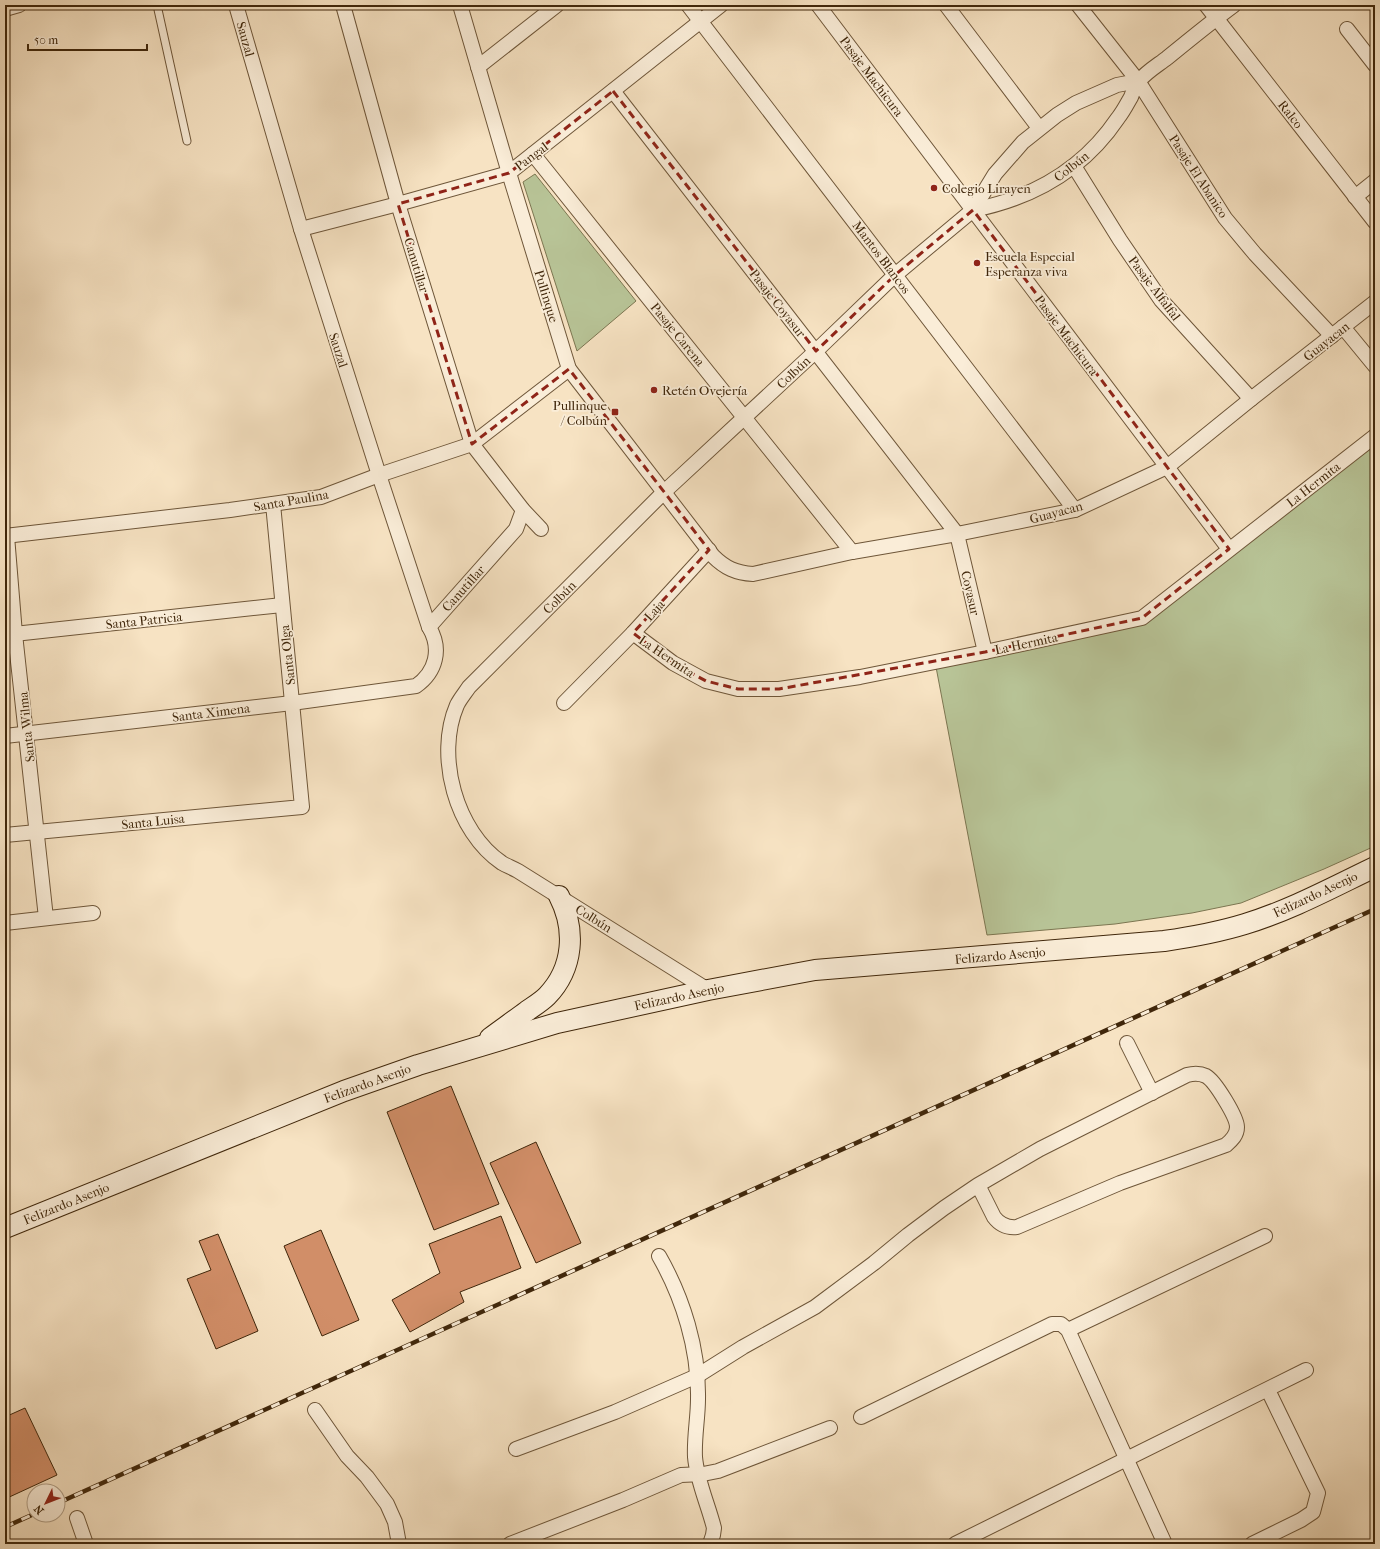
<svg xmlns="http://www.w3.org/2000/svg" width="1380" height="1549" font-family="'IM FELL French Canon',serif">
	<rect width="100%" height="100%" fill="#f7e3c3"/>
	<filter id="stains"><feTurbulence type="fractalNoise" baseFrequency=".005" numOctaves="4"/><feColorMatrix values="0 0 0 0 .2 0 0 0 0 .09 0 0 0 0 .02 0 0 0 .5 -.17"/></filter>
	<radialGradient id="worn" r=".72"><stop offset=".6" stop-color="#630" stop-opacity="0"/><stop offset="1" stop-color="#630" stop-opacity=".3"/></radialGradient>
	<g fill="#b8c497" stroke="#7c7651">
		<path d="M 535,174 L 636,301 L 577,351 L 523,182 Z"/>
		<path d="M 1375,443 L 1375,846 L 1324,869 L 1241,903 L 1192,913 L 1115,924 L 987,935 L 936,667 L 1160,607 L 1370,449 L 1368,445 Z"/>
	</g>
	<g fill="#d18e68" stroke="#40270b">
		<path d="M 451,1086 L 499,1204 L 434,1230 L 387,1112 Z"/>
		<path d="M 536,1142 L 581,1243 L 536,1263 L 490,1163 Z"/>
		<path d="M 501,1216 L 521,1268 L 460,1292 L 464,1302 L 410,1332 L 392,1300 L 440,1273 L 429,1244 Z"/>
		<path d="M 321,1230 L 359,1320 L 322,1336 L 284,1246 Z"/>
		<path d="M 218,1234 L 258,1331 L 216,1349 L 187,1279 L 211,1270 L 199,1241 Z"/>
		<path d="M 25,1408 L 57,1475 L 5,1499 L 5,1417 Z"/>
	</g>
	<g fill="none" stroke-linecap="round" stroke-linejoin="round">
		<defs>
			<path id="lane" d="M 157,5 L 187,141"/>
			<g id="street">
				<path d="M 343,5 L 398,204 L 472,444 L 523,510 L 541,529"/>
				<path d="M 460,5 L 509,173 L 569,369 L 713,556 C 725,568 736,573 753,574 L 852,552 L 957,534 L 1075,510 L 1167,467 L 1251,399 L 1375,302"/>
				<path d="M 688,5 L 1075,510"/>
				<path d="M 818,5 L 1229,549"/>
				<path d="M 946,5 L 1039,128"/>
				<path d="M 1078,5 L 1138,81 L 1225,218 L 1255,254 L 1332,336"/>
				<path d="M 1206,5 L 1375,222"/>
				<path d="M 5,9 L 19,5"/>
				<path d="M 1347,29 L 1375,65"/>
				<path d="M 478,67 L 557,5"/>
				<path d="M 613,91 L 957,534 L 985,652"/>
				<path d="M 533,154 L 852,552"/>
				<path d="M 1074,166 L 1120,240 L 1161,300 L 1251,399"/>
				<path d="M 1355,197 L 1375,181"/>
				<path d="M 973,210 C 1033,198 1083,170 1118,118 C 1123,112 1127,104 1131,97 C 1133,92 1135,85 1139,81 C 1146,72 1158,65 1167,58 C 1189,40 1211,22 1234,5"/>
				<path d="M 301,229 L 398,204 L 509,173 L 721,5"/>
				<path d="M 1343,327 L 1375,366"/>
				<path d="M 5,536 L 230,510 L 321,497 L 379,475 L 472,444 L 569,369"/>
				<path d="M 7,536 L 15,634 L 46,918"/>
				<path d="M 429,627 L 516,529 L 523,510"/>
				<path d="M 633,633 L 673,663 L 706,681 L 738,689 L 779,689 L 860,677 L 985,652 L 1142,618 L 1375,436"/>
				<path d="M 5,635 L 282,605"/>
				<path d="M 564,703 L 633,633 L 709,550"/>
				<path d="M 5,736 L 292,703 L 416,686 C 436,672 442,649 429,627 L 379,475 L 301,229 L 236,5"/>
				<path d="M 5,835 L 302,807 L 273,504"/>
				<path d="M 5,923 L 93,913"/>
				<path d="M 708,990 L 518,871 C 513,868 507,866 502,863 C 456,832 435,756 457,705 C 460,699 465,693 469,687 L 664,492 L 816,351 L 895,275 L 973,210 L 995,174 L 1023,142 L 1057,115 L 1076,103 L 1117,85 L 1138,81"/>
				<path d="M 1127,1043 L 1152,1093"/>
				<path d="M 659,1256 C 683,1298 699,1349 698,1399 C 698,1418 694,1437 695,1457 C 697,1481 708,1504 714,1528 L 713,1535 L 710,1544"/>
				<path d="M 1068,1330 L 1265,1236"/>
				<path d="M 315,1410 L 347,1456 L 367,1477 L 387,1504 L 395,1522 L 399,1544"/>
				<path d="M 861,1417 L 1052,1324 L 1061,1324 L 1068,1330 L 1165,1544"/>
				<path d="M 516,1449 L 615,1412 L 697,1376 L 743,1347 L 815,1307 L 874,1263 L 908,1235 L 944,1208 L 978,1185 L 1040,1149 L 1187,1075 C 1194,1073 1200,1073 1206,1076 C 1215,1081 1237,1117 1237,1127 C 1237,1135 1232,1140 1226,1145 L 1120,1183 L 1017,1227 C 1007,1228 1000,1225 994,1217 L 978,1185"/>
				<path d="M 77,1518 L 86,1544"/>
				<path d="M 510,1544 L 623,1500 L 681,1475 L 703,1474 L 718,1471 L 830,1428"/>
				<path d="M 955,1544 L 1306,1370"/>
				<path d="M 1252,1544 L 1301,1520 L 1313,1512 L 1318,1493 L 1268,1390"/>
			</g>
			<g id="secondary">
				<path d="M 490,1038 C 502,1029 515,1020 527,1011 C 534,1006 541,1002 547,996 C 574,968 576,929 559,896"/>
				<path d="M 5,1228 L 344,1091 L 418,1065 L 557,1023 L 708,990 L 815,970 L 1164,941 C 1192,937 1219,932 1245,924 C 1291,910 1333,887 1375,867"/>
			</g>
		</defs>
		<use href="#lane" stroke="#6e5639" stroke-width="9"/>
		<use href="#street" stroke="#6e5639" stroke-width="16"/>
		<use href="#secondary" stroke="#40270b" stroke-width="22"/>
		<use href="#lane" stroke="#faedd8" stroke-width="7"/>
		<use href="#street" stroke="#faedd8" stroke-width="14"/>
		<use href="#secondary" stroke="#faedd8" stroke-width="20"/>
		<defs>
			<g id="rail">
				<path d="M 58,1503 L 1375,909"/>
				<path d="M 5,1527 L 34,1514"/>
			</g>
		</defs>
		<use href="#rail" stroke="#40270b" stroke-width="4.5"/>
		<use href="#rail" stroke="#faedd8" stroke-width="3" stroke-dasharray="9" stroke-linecap="butt"/>
	</g>
	<path fill="none" stroke="#8f2418" stroke-width="3" stroke-dasharray="8 5" stroke-linejoin="round" d="M 613,91 L 816,351 L 895,275 L 973,210 L 1229,549 L 1142,618 L 985,652 L 779,689 L 738,689 L 706,681 L 673,663 L 633,633 L 709,550 L 569,369 L 472,444 L 398,204 L 509,173 Z"/>
	<g fill="#8f2418" stroke="#faedd8" stroke-width="1.5">
		<circle cx="934" cy="188" r="4"/>
		<circle cx="977" cy="263" r="4"/>
		<circle cx="654" cy="390" r="4"/>
		<rect x="611" y="408" width="8" height="8" rx="2"/>
	</g>
	<g text-anchor="middle" stroke-width="3.5" stroke-linejoin="round" paint-order="stroke">
		<g font-size="13" fill="#40270b" stroke="#faedd8">
			<text transform="translate(246 39) rotate(74)" y="5">Sauzal</text>
			<text transform="translate(872 76) rotate(53)" y="5">Pasaje Machicura</text>
			<text transform="translate(1291 114) rotate(52)" y="5">Ralco</text>
			<text transform="translate(531 156) rotate(-37)" y="5">Pangal</text>
			<text transform="translate(1071 166) rotate(-38)" y="5">Colbún</text>
			<text transform="translate(1199 176) rotate(57)" y="5">Pasaje El Abanico</text>
			<text transform="translate(882 257) rotate(53)" y="5">Mantos Blancos</text>
			<text transform="translate(417 265) rotate(73)" y="5">Canutillar</text>
			<text transform="translate(1155 288) rotate(53)" y="5">Pasaje Alfalfal</text>
			<text transform="translate(547 296) rotate(73)" y="5">Pullinque</text>
			<text transform="translate(778 303) rotate(52)" y="5">Pasaje Coyasur</text>
			<text transform="translate(678 334) rotate(51)" y="5">Pasaje Carena</text>
			<text transform="translate(1067 335) rotate(53)" y="5">Pasaje Machicura</text>
			<text transform="translate(1326 341) rotate(-38)" y="5">Guayacan</text>
			<text transform="translate(339 350) rotate(72)" y="5">Sauzal</text>
			<text transform="translate(793 372) rotate(-43)" y="5">Colbún</text>
			<text transform="translate(1313 484) rotate(-38)" y="5">La Hermita</text>
			<text transform="translate(291 500) rotate(-10)" y="5">Santa Paulina</text>
			<text transform="translate(1056 512) rotate(-15)" y="5">Guayacan</text>
			<text transform="translate(463 588) rotate(-48)" y="5">Canutillar</text>
			<text transform="translate(971 593) rotate(77)" y="5">Coyasur</text>
			<text transform="translate(559 597) rotate(-45)" y="5">Colbún</text>
			<text transform="translate(654 610) rotate(-48)" y="5">Laja</text>
			<text transform="translate(144 620) rotate(-6)" y="5">Santa Patricia</text>
			<text transform="translate(1026 643) rotate(-12)" y="5">La Hermita</text>
			<text transform="translate(287 655) rotate(-96)" y="5">Santa Olga</text>
			<text transform="translate(667 656) rotate(34)" y="5">La Hermita</text>
			<text transform="translate(211 712) rotate(-7)" y="5">Santa Ximena</text>
			<text transform="translate(26 727) rotate(-96)" y="5">Santa Wilma</text>
			<text transform="translate(153 821) rotate(-6)" y="5">Santa Luisa</text>
			<text transform="translate(1315 894) rotate(-25)" y="5">Felizardo Asenjo</text>
			<text transform="translate(594 918) rotate(32)" y="5">Colbún</text>
			<text transform="translate(1000 955) rotate(-5)" y="5">Felizardo Asenjo</text>
			<text transform="translate(679 996) rotate(-12)" y="5">Felizardo Asenjo</text>
			<text transform="translate(367 1083) rotate(-20)" y="5">Felizardo Asenjo</text>
			<text transform="translate(66 1203) rotate(-22)" y="5">Felizardo Asenjo</text>
		</g>
		<g font-size="13" fill="#40270b" stroke="#faedd8" text-anchor="start">
			<text x="942" y="193">Colegio Lirayen</text>
			<text x="985" y="261">Escuela Especial<tspan x="985" dy="15">Esperanza viva</tspan></text>
			<text x="662" y="395">Retén Ovejería</text>
			<text x="607" y="410" text-anchor="end">Pullinque<tspan x="607" dy="15">/ Colbún</tspan></text>
		</g>
	</g>
	<rect width="1380" height="1549" fill="none" stroke="#f7e3c3" stroke-width="20"/>
	<rect x="6" y="6" width="1368" height="1537" fill="none" stroke="#40270b" stroke-width="2"/>
	<rect x="10" y="10" width="1360" height="1529" fill="none" stroke="#40270b"/>
	<g transform="translate(46 1503) rotate(227)"><circle r="19" fill="#faedd8" stroke="#b09e86"/>
	<path d="M0-3L7 15L0 10L-7 15Z" fill="#8f2418"/>
	<text y="-6" font-size="11" font-weight="bold" text-anchor="middle" fill="#40270b">N</text>
	</g>
	<path d="M28 44v6h119v-6" fill="none" stroke="#40270b" stroke-width="2"/>
	<text x="34" y="44" font-size="12" fill="#40270b" stroke="#faedd8" stroke-width="3" paint-order="stroke">50 m</text>
	<rect width="100%" height="100%" filter="url(#stains)"/>
	<rect width="100%" height="100%" fill="url(#worn)"/>
</svg>
